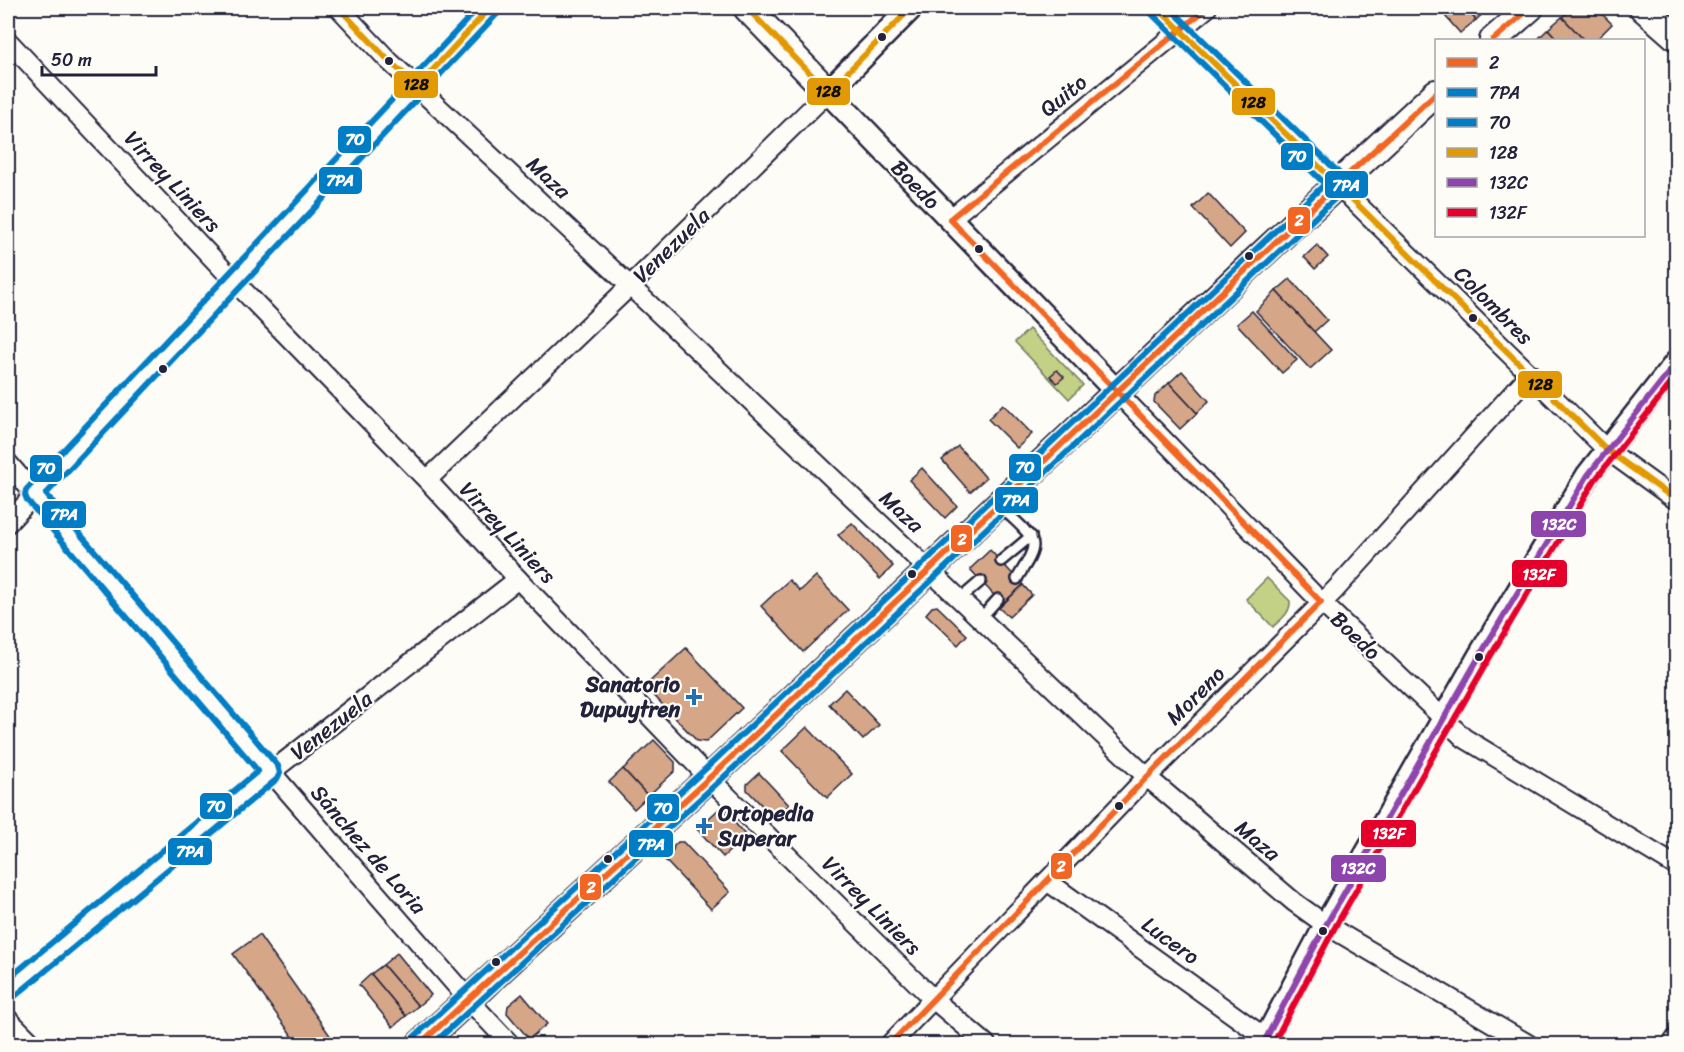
<svg xmlns="http://www.w3.org/2000/svg" width="1684" height="1052" font-family="Sriracha,sans-serif">
	<rect width="100%" height="100%" fill="#fdfcf7"/>
	<filter id="ink" filterUnits="userSpaceOnUse"><feTurbulence type="fractalNoise" baseFrequency=".0167" numOctaves="2"/><feDisplacementMap in="SourceGraphic" scale="12" xChannelSelector="R" yChannelSelector="G"/><feConvolveMatrix kernelMatrix="1 2 1 2 8 2 1 2 1" color-interpolation-filters="sRGB"/></filter>
	<g filter="url(#ink)">
		<g fill="#c2d185" stroke="#727a60" stroke-width="1.5">
			<path d="M 1029,329 L 1083,385 L 1069,399 L 1015,342 Z"/>
			<path d="M 1267,578 L 1290,601 C 1291,613 1281,619 1273,627 L 1246,599 Z"/>
		</g>
		<g fill="#d5a688" stroke="#22223b" stroke-width="1.5">
			<path d="M 1438,8 L 1465,8 L 1476,20 L 1460,33 Z"/>
			<path d="M 1465,8 L 1489,8 L 1476,20 Z"/>
			<path d="M 1573,8 L 1596,8 L 1612,24 L 1596,40 L 1584,40 L 1562,17 Z"/>
			<path d="M 1562,17 L 1584,40 L 1558,40 L 1548,29 Z"/>
			<path d="M 1548,29 L 1558,40 L 1537,40 Z"/>
			<path d="M 1208,193 L 1245,233 L 1230,248 L 1193,208 Z"/>
			<path d="M 1317,245 L 1328,257 L 1315,269 L 1304,257 Z"/>
			<path d="M 1290,279 L 1327,320 L 1314,332 L 1276,291 Z"/>
			<path d="M 1276,291 L 1331,350 L 1310,369 L 1256,311 Z"/>
			<path d="M 1252,311 L 1297,360 L 1282,373 L 1237,324 Z"/>
			<path d="M 1057,370 L 1064,377 L 1057,383 L 1050,376 Z"/>
			<path d="M 1182,371 L 1209,401 L 1197,413 L 1169,383 Z"/>
			<path d="M 1169,383 L 1197,413 L 1180,429 L 1154,402 L 1155,396 Z"/>
			<path d="M 1003,404 L 1032,434 L 1017,448 L 988,419 Z"/>
			<path d="M 958,446 L 986,478 L 970,492 L 942,460 Z"/>
			<path d="M 922,468 L 957,506 L 945,518 L 909,480 Z"/>
			<path d="M 852,523 L 893,566 L 880,579 L 838,535 Z"/>
			<path d="M 990,550 L 1023,585 L 1002,604 L 970,569 Z"/>
			<path d="M 816,576 L 848,610 L 803,652 L 761,606 L 789,580 L 800,591 Z"/>
			<path d="M 1023,585 L 1032,595 L 1009,617 L 999,608 Z"/>
			<path d="M 937,606 L 967,635 L 958,645 L 926,614 L 932,607 Z"/>
			<path d="M 686,648 L 742,708 L 706,742 L 697,741 L 645,686 Z"/>
			<path d="M 845,689 L 879,725 L 863,740 L 829,704 Z"/>
			<path d="M 807,727 L 852,774 L 827,798 L 782,751 Z"/>
			<path d="M 654,740 L 675,762 L 675,771 L 648,796 L 623,769 Z"/>
			<path d="M 623,769 L 648,796 L 634,809 L 609,782 Z"/>
			<path d="M 759,773 L 789,805 L 774,818 L 747,790 L 747,784 Z"/>
			<path d="M 719,809 L 723,809 L 746,836 L 723,857 L 697,829 Z"/>
			<path d="M 678,842 L 683,842 L 730,892 L 711,909 L 664,859 L 673,850 L 674,846 Z"/>
			<path d="M 259,935 L 336,1044 L 298,1044 L 233,954 Z"/>
			<path d="M 397,953 L 431,995 L 418,1006 L 383,965 Z"/>
			<path d="M 383,965 L 418,1006 L 406,1016 L 371,974 Z"/>
			<path d="M 371,974 L 406,1016 L 393,1027 L 359,985 Z"/>
			<path d="M 522,994 L 547,1024 L 529,1039 L 507,1013 L 508,1006 Z"/>
		</g>
		<g fill="none" stroke-linecap="round" stroke-linejoin="round">
			<defs>
				<g id="service">
					<path d="M 999,506 C 1008,514 1033,534 1033,545 C 1033,556 1022,569 1017,579"/>
					<path d="M 1001,561 L 1031,536"/>
					<path d="M 960,599 L 981,581"/>
					<path d="M 980,619 L 998,599"/>
				</g>
				<g id="minor">
					<path d="M 339,8 L 389,61 L 630,286 L 1147,777 L 1294,902 L 1326,925 L 1528,1044"/>
					<path d="M 1158,8 L 1607,450 L 1676,500"/>
					<path d="M 8,41 L 234,281 L 427,480 L 518,579 L 709,778 L 933,999 L 986,1044"/>
					<path d="M 950,219 L 1207,8"/>
					<path d="M 1117,392 L 1321,602 L 1464,738 L 1676,866"/>
					<path d="M 8,463 L 271,772 L 468,999 L 510,1044"/>
					<path d="M 427,480 L 630,286 L 828,92"/>
					<path d="M 8,523 L 156,363 L 418,86 L 490,8"/>
					<path d="M 1047,881 L 1267,1039"/>
					<path d="M 8,990 L 271,772 L 518,579"/>
					<path d="M 8,1019 L 33,1044"/>
					<path d="M 890,1044 L 1147,777 L 1335,590 L 1530,374"/>
					<path d="M 1672,1044 L 1676,1038"/>
				</g>
				<g id="tertiary">
					<path d="M 911,8 L 828,92 L 1117,392"/>
					<path d="M 1263,1044 L 1326,925 L 1479,657 L 1588,475 L 1676,363"/>
				</g>
				<g id="secondary">
					<path d="M 747,8 L 828,92"/>
					<path d="M 1643,8 L 1676,37"/>
					<path d="M 1493,40 L 1530,8"/>
					<path d="M 420,1044 L 720,768 L 1253,263 L 1436,93"/>
				</g>
			</defs>
			<use href="#service" stroke="#22223b" stroke-width="14"/>
			<use href="#minor" stroke="#22223b" stroke-width="22"/>
			<use href="#tertiary" stroke="#22223b" stroke-width="27"/>
			<use href="#secondary" stroke="#22223b" stroke-width="30"/>
			<use href="#service" stroke="#fdfcf7" stroke-width="9"/>
			<use href="#minor" stroke="#fdfcf7" stroke-width="18"/>
			<use href="#tertiary" stroke="#fdfcf7" stroke-width="22"/>
			<use href="#secondary" stroke="#fdfcf7" stroke-width="26"/>
			<defs>
				<g id="bus-1">
					<path d="M 1493,40 L 1530,8"/>
					<path d="M 420,1044 L 720,768 L 1253,263 L 1436,93"/>
					<path d="M 890,1044 L 1147,777 L 1321,602 L 950,219 L 1207,8"/>
				</g>
				<g id="bus-2">
					<path d="M 14,997 L 277,779 L 280,773 L 278,766 L 46,494 L 497,14"/>
					<path d="M 433,1044 L 726,775 L 1345,189 L 1347,183 L 1344,178 L 1170,8"/>
				</g>
				<g id="bus-3">
					<path d="M 8,979 L 258,771 L 27,500 L 25,495 L 26,490 L 478,8"/>
					<path d="M 414,1037 L 714,761 L 1325,184 L 1152,14"/>
				</g>
				<g id="bus-4">
					<path d="M 339,8 L 389,61 L 418,86 L 490,8"/>
					<path d="M 747,8 L 828,92 L 911,8"/>
					<path d="M 1158,8 L 1607,450 L 1676,500"/>
				</g>
				<path id="bus-5" d="M 1263,1044 L 1326,925 L 1479,657 L 1588,475 L 1676,363"/>
				<path id="bus-6" d="M 1273,1044 L 1334,929 L 1487,662 L 1595,480 L 1676,377"/>
			</defs>
			<use href="#bus-1" stroke="#fdfcf7" stroke-width="10"/>
			<use href="#bus-2" stroke="#fdfcf7" stroke-width="10"/>
			<use href="#bus-3" stroke="#fdfcf7" stroke-width="10"/>
			<use href="#bus-4" stroke="#fdfcf7" stroke-width="10"/>
			<use href="#bus-5" stroke="#fdfcf7" stroke-width="10"/>
			<use href="#bus-6" stroke="#fdfcf7" stroke-width="10"/>
			<use href="#bus-1" stroke="#f26522" stroke-width="6"/>
			<use href="#bus-2" stroke="#007dc5" stroke-width="6"/>
			<use href="#bus-3" stroke="#007dc5" stroke-width="6"/>
			<use href="#bus-4" stroke="#e29906" stroke-width="6"/>
			<use href="#bus-5" stroke="#8e44ad" stroke-width="6"/>
			<use href="#bus-6" stroke="#e4002b" stroke-width="6"/>
		</g>
	</g>
	<g fill="#22223b" stroke="#fdfcf7" stroke-width="2">
		<circle cx="882" cy="37" r="5"/>
		<circle cx="389" cy="61" r="5"/>
		<circle cx="979" cy="249" r="5"/>
		<circle cx="1249" cy="256" r="5"/>
		<circle cx="1473" cy="318" r="5"/>
		<circle cx="163" cy="369" r="5"/>
		<circle cx="912" cy="574" r="5"/>
		<circle cx="1479" cy="657" r="5"/>
		<circle cx="1119" cy="806" r="5"/>
		<circle cx="608" cy="859" r="5"/>
		<circle cx="1323" cy="931" r="5"/>
		<circle cx="496" cy="962" r="5"/>
	</g>
	<g fill="#1f6fb2" stroke="#fdfcf7" stroke-width="2">
		<path d="M691 688h6v6h6v6h-6v6h-6v-6h-6v-6h6z"/>
		<path d="M701 817h6v6h6v6h-6v6h-6v-6h-6v-6h6z"/>
	</g>
	<g text-anchor="middle" stroke-width="4.5" stroke-linejoin="round" paint-order="stroke">
		<g font-size="22" fill="#22223b" stroke="#fdfcf7">
			<text transform="translate(1063 95) rotate(-39)" y="8">Quito</text>
			<text transform="translate(549 177) rotate(43)" y="8">Maza</text>
			<text transform="translate(173 181) rotate(47)" y="8">Virrey Liniers</text>
			<text transform="translate(916 184) rotate(46)" y="8">Boedo</text>
			<text transform="translate(671 245) rotate(-44)" y="8">Venezuela</text>
			<text transform="translate(1494 305) rotate(45)" y="8">Colombres</text>
			<text transform="translate(902 511) rotate(43)" y="8">Maza</text>
			<text transform="translate(508 532) rotate(47)" y="8">Virrey Liniers</text>
			<text transform="translate(1356 635) rotate(44)" y="8">Boedo</text>
			<text transform="translate(1195 695) rotate(-45)" y="8">Moreno</text>
			<text transform="translate(331 725) rotate(-38)" y="8">Venezuela</text>
			<text transform="translate(1258 840) rotate(40)" y="8">Maza</text>
			<text transform="translate(369 849) rotate(49)" y="8">Sánchez de Loria</text>
			<text transform="translate(872 905) rotate(45)" y="8">Virrey Liniers</text>
			<text transform="translate(1171 940) rotate(36)" y="8">Lucero</text>
		</g>
		<g font-size="22" font-weight="bold" fill="#22223b" stroke="#fdfcf7" text-anchor="end">
			<text x="680" y="692">Sanatorio<tspan x="680" dy="25">Dupuytren</tspan></text>
			<text x="718" y="821" text-anchor="start">Ortopedia<tspan x="718" dy="25">Superar</tspan></text>
		</g>
	</g>
	<g stroke="#fdfcf7" stroke-width="2">
		<rect x="393" y="70" width="46" height="29" rx="6" fill="#e29906"/>
		<rect x="806" y="77" width="45" height="29" rx="6" fill="#e29906"/>
		<rect x="1231" y="87" width="45" height="29" rx="6" fill="#e29906"/>
		<rect x="337" y="125" width="35" height="29" rx="6" fill="#007dc5"/>
		<rect x="1280" y="142" width="34" height="29" rx="6" fill="#007dc5"/>
		<rect x="318" y="166" width="45" height="29" rx="6" fill="#007dc5"/>
		<rect x="1324" y="170" width="45" height="29" rx="6" fill="#007dc5"/>
		<rect x="1287" y="206" width="24" height="29" rx="6" fill="#f26522"/>
		<rect x="1517" y="370" width="46" height="29" rx="6" fill="#e29906"/>
		<rect x="1008" y="453" width="34" height="29" rx="6" fill="#007dc5"/>
		<rect x="29" y="454" width="34" height="29" rx="6" fill="#007dc5"/>
		<rect x="994" y="486" width="45" height="28" rx="6" fill="#007dc5"/>
		<rect x="41" y="500" width="46" height="29" rx="6" fill="#007dc5"/>
		<rect x="1530" y="510" width="57" height="28" rx="6" fill="#8e44ad"/>
		<rect x="950" y="524" width="23" height="29" rx="6" fill="#f26522"/>
		<rect x="1511" y="559" width="57" height="29" rx="6" fill="#e4002b"/>
		<rect x="199" y="792" width="34" height="28" rx="6" fill="#007dc5"/>
		<rect x="646" y="793" width="34" height="29" rx="6" fill="#007dc5"/>
		<rect x="1360" y="819" width="57" height="29" rx="6" fill="#e4002b"/>
		<rect x="628" y="829" width="46" height="29" rx="6" fill="#007dc5"/>
		<rect x="167" y="837" width="46" height="29" rx="6" fill="#007dc5"/>
		<rect x="1050" y="852" width="23" height="28" rx="6" fill="#f26522"/>
		<rect x="1330" y="854" width="57" height="29" rx="6" fill="#8e44ad"/>
		<rect x="579" y="873" width="23" height="28" rx="6" fill="#f26522"/>
	</g>
	<g font-size="16" text-anchor="middle" font-weight="bold" fill="#fff">
		<text x="355" y="145">7O</text>
		<text x="1297" y="162">7O</text>
		<text x="340" y="186">7PA</text>
		<text x="1346" y="191">7PA</text>
		<text x="1299" y="226">2</text>
		<text x="1025" y="473">7O</text>
		<text x="46" y="474">7O</text>
		<text x="1016" y="506">7PA</text>
		<text x="64" y="520">7PA</text>
		<text x="1559" y="530">132C</text>
		<text x="962" y="545">2</text>
		<text x="1539" y="580">132F</text>
		<text x="216" y="812">7O</text>
		<text x="663" y="814">7O</text>
		<text x="1389" y="839">132F</text>
		<text x="651" y="850">7PA</text>
		<text x="190" y="857">7PA</text>
		<text x="1061" y="872">2</text>
		<text x="1358" y="874">132C</text>
		<text x="591" y="893">2</text>
	</g>
	<g font-size="16" text-anchor="middle" font-weight="bold" fill="#111">
		<text x="416" y="90">128</text>
		<text x="828" y="97">128</text>
		<text x="1253" y="108">128</text>
		<text x="1540" y="390">128</text>
	</g>
	<rect width="1684" height="1052" fill="none" stroke="#fdfcf7" stroke-width="30"/>
	<rect x="15" y="15" width="1654" height="1022" fill="none" stroke="#22223b" stroke-width="2" filter="url(#ink)"/>
	<rect x="1435" y="39" width="210" height="198" fill="#fdfcf7" stroke="#a5a5ac" stroke-width="1.5"/>
	<rect x="1447" y="58" width="30" height="9" fill="#f26522" stroke="#a5a5ac" stroke-width="1.5"/>
	<text x="1489" y="69" font-size="18" fill="#22223b">2</text>
	<rect x="1447" y="88" width="30" height="9" fill="#007dc5" stroke="#a5a5ac" stroke-width="1.5"/>
	<text x="1489" y="99" font-size="18" fill="#22223b">7PA</text>
	<rect x="1447" y="118" width="30" height="9" fill="#007dc5" stroke="#a5a5ac" stroke-width="1.5"/>
	<text x="1489" y="129" font-size="18" fill="#22223b">7O</text>
	<rect x="1447" y="148" width="30" height="9" fill="#e29906" stroke="#a5a5ac" stroke-width="1.5"/>
	<text x="1489" y="159" font-size="18" fill="#22223b">128</text>
	<rect x="1447" y="178" width="30" height="9" fill="#8e44ad" stroke="#a5a5ac" stroke-width="1.5"/>
	<text x="1489" y="189" font-size="18" fill="#22223b">132C</text>
	<rect x="1447" y="208" width="30" height="9" fill="#e4002b" stroke="#a5a5ac" stroke-width="1.5"/>
	<text x="1489" y="219" font-size="18" fill="#22223b">132F</text>
	<path d="M42 66v9h114v-9" fill="none" stroke="#22223b" stroke-width="3"/>
	<text x="51" y="66" font-size="18" fill="#22223b" stroke="#fdfcf7" stroke-width="4.5" paint-order="stroke">50 m</text>
</svg>
